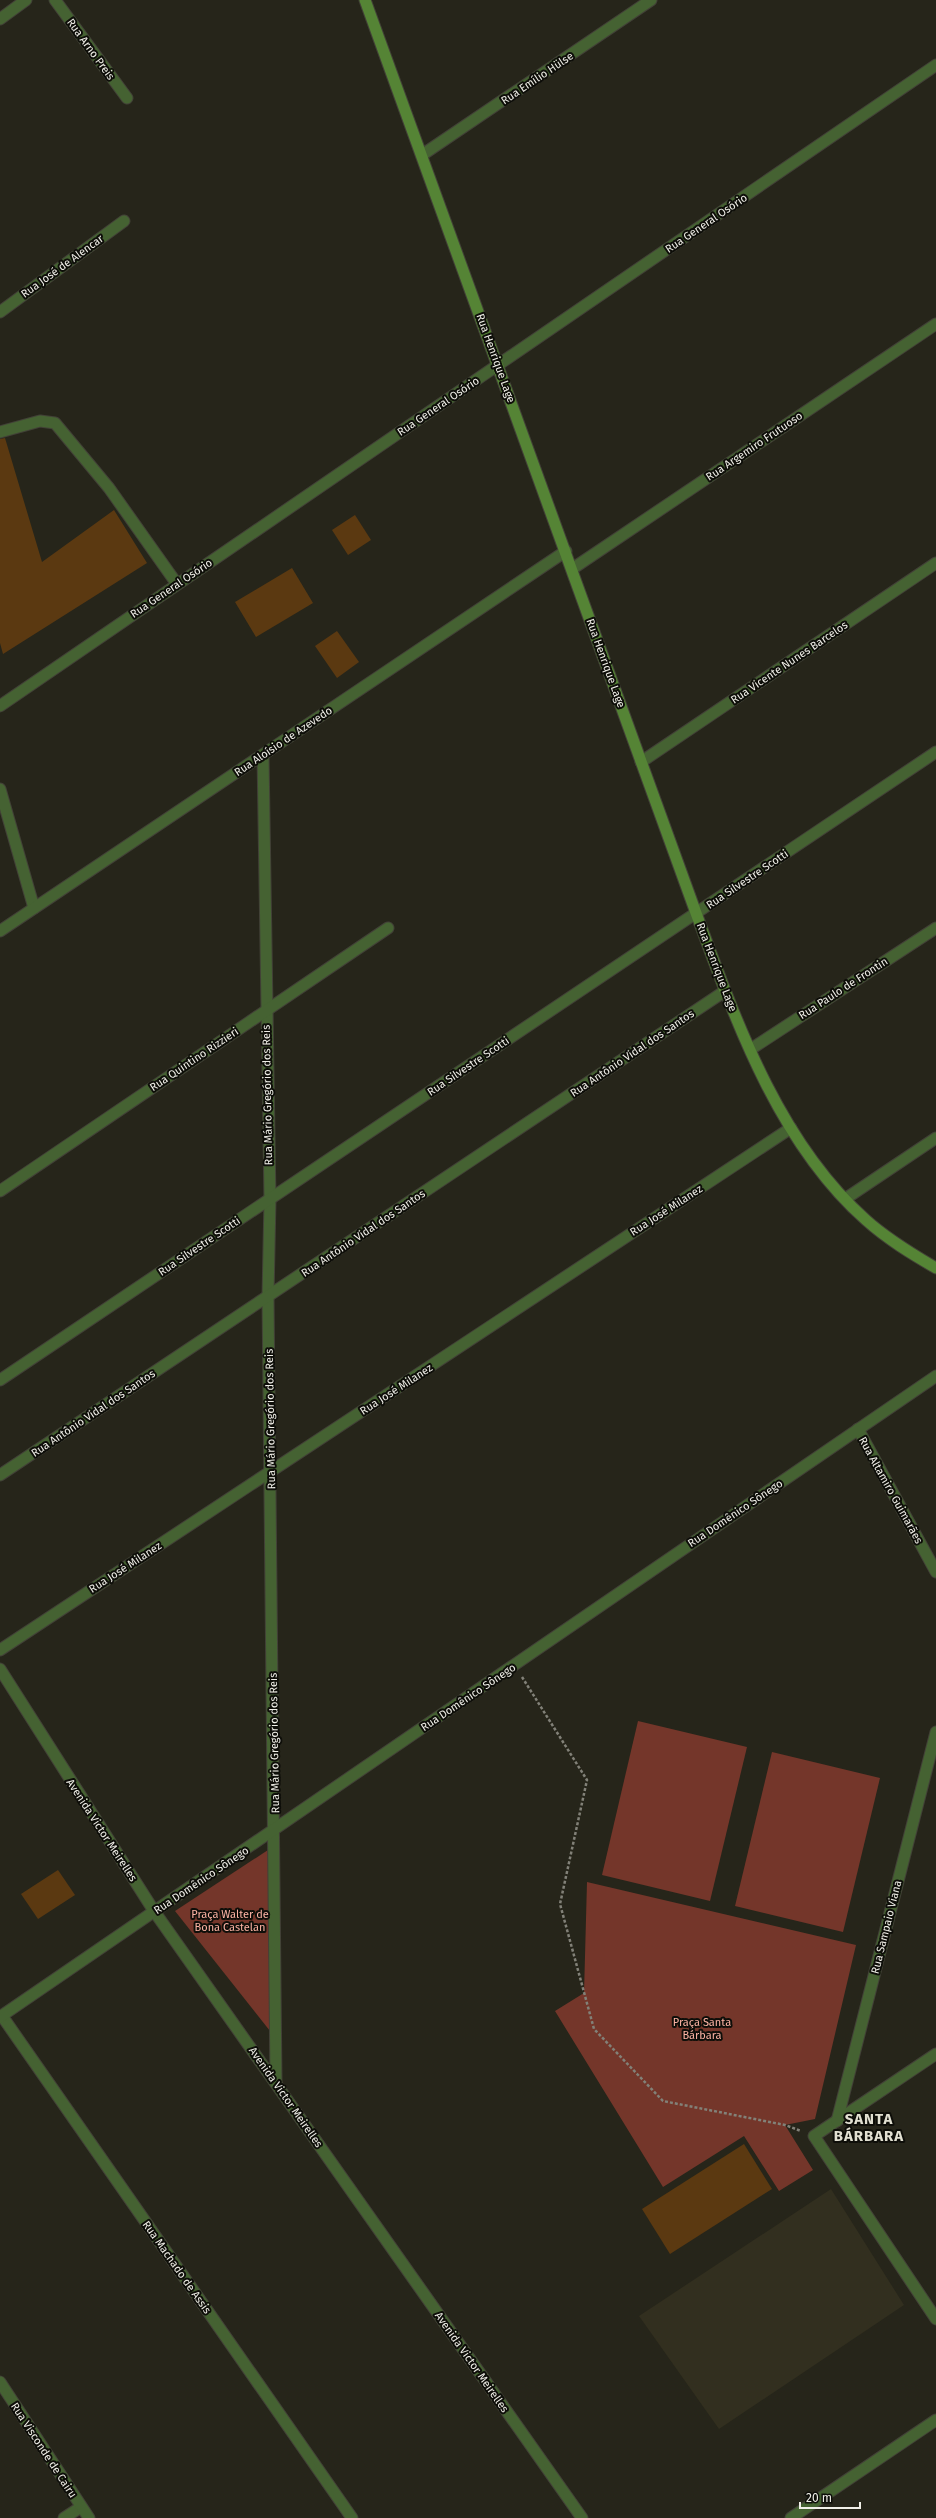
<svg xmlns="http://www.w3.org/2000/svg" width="936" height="2518" font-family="'Fira Sans',sans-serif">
	<rect width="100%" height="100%" fill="#26251a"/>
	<path fill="#322f1f" d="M 831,2189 L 904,2305 L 719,2429 L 639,2316 Z"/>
	<g fill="#74362a">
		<path d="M 638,1721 L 747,1747 L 710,1901 L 602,1875 Z"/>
		<path d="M 772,1752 L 880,1778 L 843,1932 L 735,1906 Z"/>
		<path d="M 268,1850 L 270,2031 L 175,1911 Z"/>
		<path d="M 587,1882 L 856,1945 L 815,2119 L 785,2125 L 813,2170 L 779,2191 L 744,2136 L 663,2187 L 555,2011 L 584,1993 Z"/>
	</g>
	<g fill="#5b3911">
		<path d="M 5,438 L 42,562 L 114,510 L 147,563 L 3,654 L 0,643 L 0,439 Z"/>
		<path d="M 355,515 L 371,540 L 348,555 L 332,530 Z"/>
		<path d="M 292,568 L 313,603 L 256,637 L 235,602 Z"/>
		<path d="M 337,631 L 359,662 L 337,678 L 315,646 Z"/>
		<path d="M 58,1870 L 75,1895 L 38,1919 L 21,1894 Z"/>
		<path d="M 744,2144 L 772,2189 L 670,2254 L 642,2209 Z"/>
	</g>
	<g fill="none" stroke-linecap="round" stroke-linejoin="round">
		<defs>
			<path id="service" d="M 0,432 L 40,421 L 55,423 L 109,488 L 177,584"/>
			<g id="minor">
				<path d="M 55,0 L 127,98"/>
				<path d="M 0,19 L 26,0"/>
				<path d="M 422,155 L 651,0"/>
				<path d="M 0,312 L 124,221"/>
				<path d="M 572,569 L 936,324"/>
				<path d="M 0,706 L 936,65"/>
				<path d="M 263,755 L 270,1199 L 268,1297 L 276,2083"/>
				<path d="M 641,762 L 936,563"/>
				<path d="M 0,789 L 34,908"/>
				<path d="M 0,931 L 566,551"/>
				<path d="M 751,1049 L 936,928"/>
				<path d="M 0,1191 L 388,928"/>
				<path d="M 845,1199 L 936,1138"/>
				<path d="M 0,1380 L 936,752"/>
				<path d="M 858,1429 L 936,1572"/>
				<path d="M 0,1475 L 725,991"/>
				<path d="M 0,1650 L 791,1128"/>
				<path d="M 0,1669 L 154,1911 L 582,2518"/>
				<path d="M 2,2016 L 352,2518"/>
				<path d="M 936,2054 L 814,2136 L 936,2319"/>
				<path d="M 837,2121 L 936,1732"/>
				<path d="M 64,2518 L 81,2507"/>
				<path d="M 791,2518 L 936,2420"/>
			</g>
			<g id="tertiary">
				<path d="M 0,2017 L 936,1376"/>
				<path d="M 0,2382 L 89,2518"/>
			</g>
			<path id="secondary" d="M 365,0 L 696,913 C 736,1021 778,1142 866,1220 C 887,1239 912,1254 936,1268"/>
		</defs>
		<use href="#service" stroke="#424137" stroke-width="13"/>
		<use href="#minor" stroke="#424137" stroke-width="13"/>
		<use href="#tertiary" stroke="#424137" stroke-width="13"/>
		<use href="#secondary" stroke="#424137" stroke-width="13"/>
		<path stroke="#828178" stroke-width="2.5" stroke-dasharray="3 2" stroke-linecap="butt" d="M 522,1677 L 587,1780 L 560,1904 L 594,2029 L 663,2101 L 785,2125 L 801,2131"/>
		<use href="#service" stroke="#456232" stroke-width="11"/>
		<use href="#minor" stroke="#456232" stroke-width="11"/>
		<use href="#tertiary" stroke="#456232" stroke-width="11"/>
		<use href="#secondary" stroke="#558435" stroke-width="11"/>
	</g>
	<g text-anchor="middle" stroke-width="4" stroke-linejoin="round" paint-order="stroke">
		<g font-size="11" fill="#f0efe8" stroke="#0e0e09">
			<text transform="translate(91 49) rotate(54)" y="4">Rua Arno Preis</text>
			<text transform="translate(537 78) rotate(-34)" y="4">Rua Emílio Hülse</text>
			<text transform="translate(706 223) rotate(-34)" y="4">Rua General Osório</text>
			<text transform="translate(62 266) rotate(-36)" y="4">Rua José de Alencar</text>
			<text transform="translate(496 358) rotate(70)" y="4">Rua Henrique Lage</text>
			<text transform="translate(438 406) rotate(-34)" y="4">Rua General Osório</text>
			<text transform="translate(754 446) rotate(-34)" y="4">Rua Argemiro Frutuoso</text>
			<text transform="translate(171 588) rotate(-34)" y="4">Rua General Osório</text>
			<text transform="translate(789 662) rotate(-34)" y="4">Rua Vicente Nunes Barcelos</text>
			<text transform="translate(606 663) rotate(70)" y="4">Rua Henrique Lage</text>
			<text transform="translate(283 741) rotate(-34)" y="4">Rua Aloísio de Azevedo</text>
			<text transform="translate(747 879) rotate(-34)" y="4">Rua Silvestre Scotti</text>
			<text transform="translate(717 967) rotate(69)" y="4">Rua Henrique Lage</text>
			<text transform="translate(843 988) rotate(-33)" y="4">Rua Paulo de Frontin</text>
			<text transform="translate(632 1053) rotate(-34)" y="4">Rua Antônio Vidal dos Santos</text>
			<text transform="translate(194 1059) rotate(-34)" y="4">Rua Quintino Rizzieri</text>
			<text transform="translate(468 1066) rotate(-34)" y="4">Rua Silvestre Scotti</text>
			<text transform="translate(267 1095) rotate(-91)" y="4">Rua Mário Gregório dos Reis</text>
			<text transform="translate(666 1210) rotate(-33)" y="4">Rua José Milanez</text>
			<text transform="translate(363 1233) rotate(-34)" y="4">Rua Antônio Vidal dos Santos</text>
			<text transform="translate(199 1246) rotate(-34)" y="4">Rua Silvestre Scotti</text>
			<text transform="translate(396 1389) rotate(-33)" y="4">Rua José Milanez</text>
			<text transform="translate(93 1413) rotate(-34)" y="4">Rua Antônio Vidal dos Santos</text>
			<text transform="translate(270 1419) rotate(-91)" y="4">Rua Mário Gregório dos Reis</text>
			<text transform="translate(891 1490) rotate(61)" y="4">Rua Altamiro Guimarães</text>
			<text transform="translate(735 1513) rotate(-34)" y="4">Rua Domênico Sônego</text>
			<text transform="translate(125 1567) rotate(-33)" y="4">Rua José Milanez</text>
			<text transform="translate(468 1697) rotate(-34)" y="4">Rua Domênico Sônego</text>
			<text transform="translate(274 1743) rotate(-91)" y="4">Rua Mário Gregório dos Reis</text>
			<text transform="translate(102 1830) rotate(57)" y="4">Avenida Victor Meirelles</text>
			<text transform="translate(201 1880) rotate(-34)" y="4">Rua Domênico Sônego</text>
			<text transform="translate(886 1927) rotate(-76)" y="4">Rua Sampaio Viana</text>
			<text transform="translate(286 2097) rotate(55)" y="4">Avenida Victor Meirelles</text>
			<text transform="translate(177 2267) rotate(55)" y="4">Rua Machado de Assis</text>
			<text transform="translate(472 2362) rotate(55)" y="4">Avenida Victor Meirelles</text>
			<text transform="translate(44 2450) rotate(57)" y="4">Rua Visconde de Cairu</text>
		</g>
		<g font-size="11" fill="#fdb3a4" stroke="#0e0e09">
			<text x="230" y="1918">Praça Walter de<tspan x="230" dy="13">Bona Castelan</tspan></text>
			<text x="702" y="2026">Praça Santa<tspan x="702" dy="13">Bárbara</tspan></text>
		</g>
		<g font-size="15" font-weight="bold" letter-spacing="1" fill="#e2e0d2" stroke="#0e0e09">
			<text x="869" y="2124">SANTA<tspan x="869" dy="17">BÁRBARA</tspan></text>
		</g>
	</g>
	<path d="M800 2502v6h60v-6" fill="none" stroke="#f0efe8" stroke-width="2"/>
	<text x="806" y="2502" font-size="12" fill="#f0efe8" stroke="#0e0e09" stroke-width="3" paint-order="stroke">20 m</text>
</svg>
